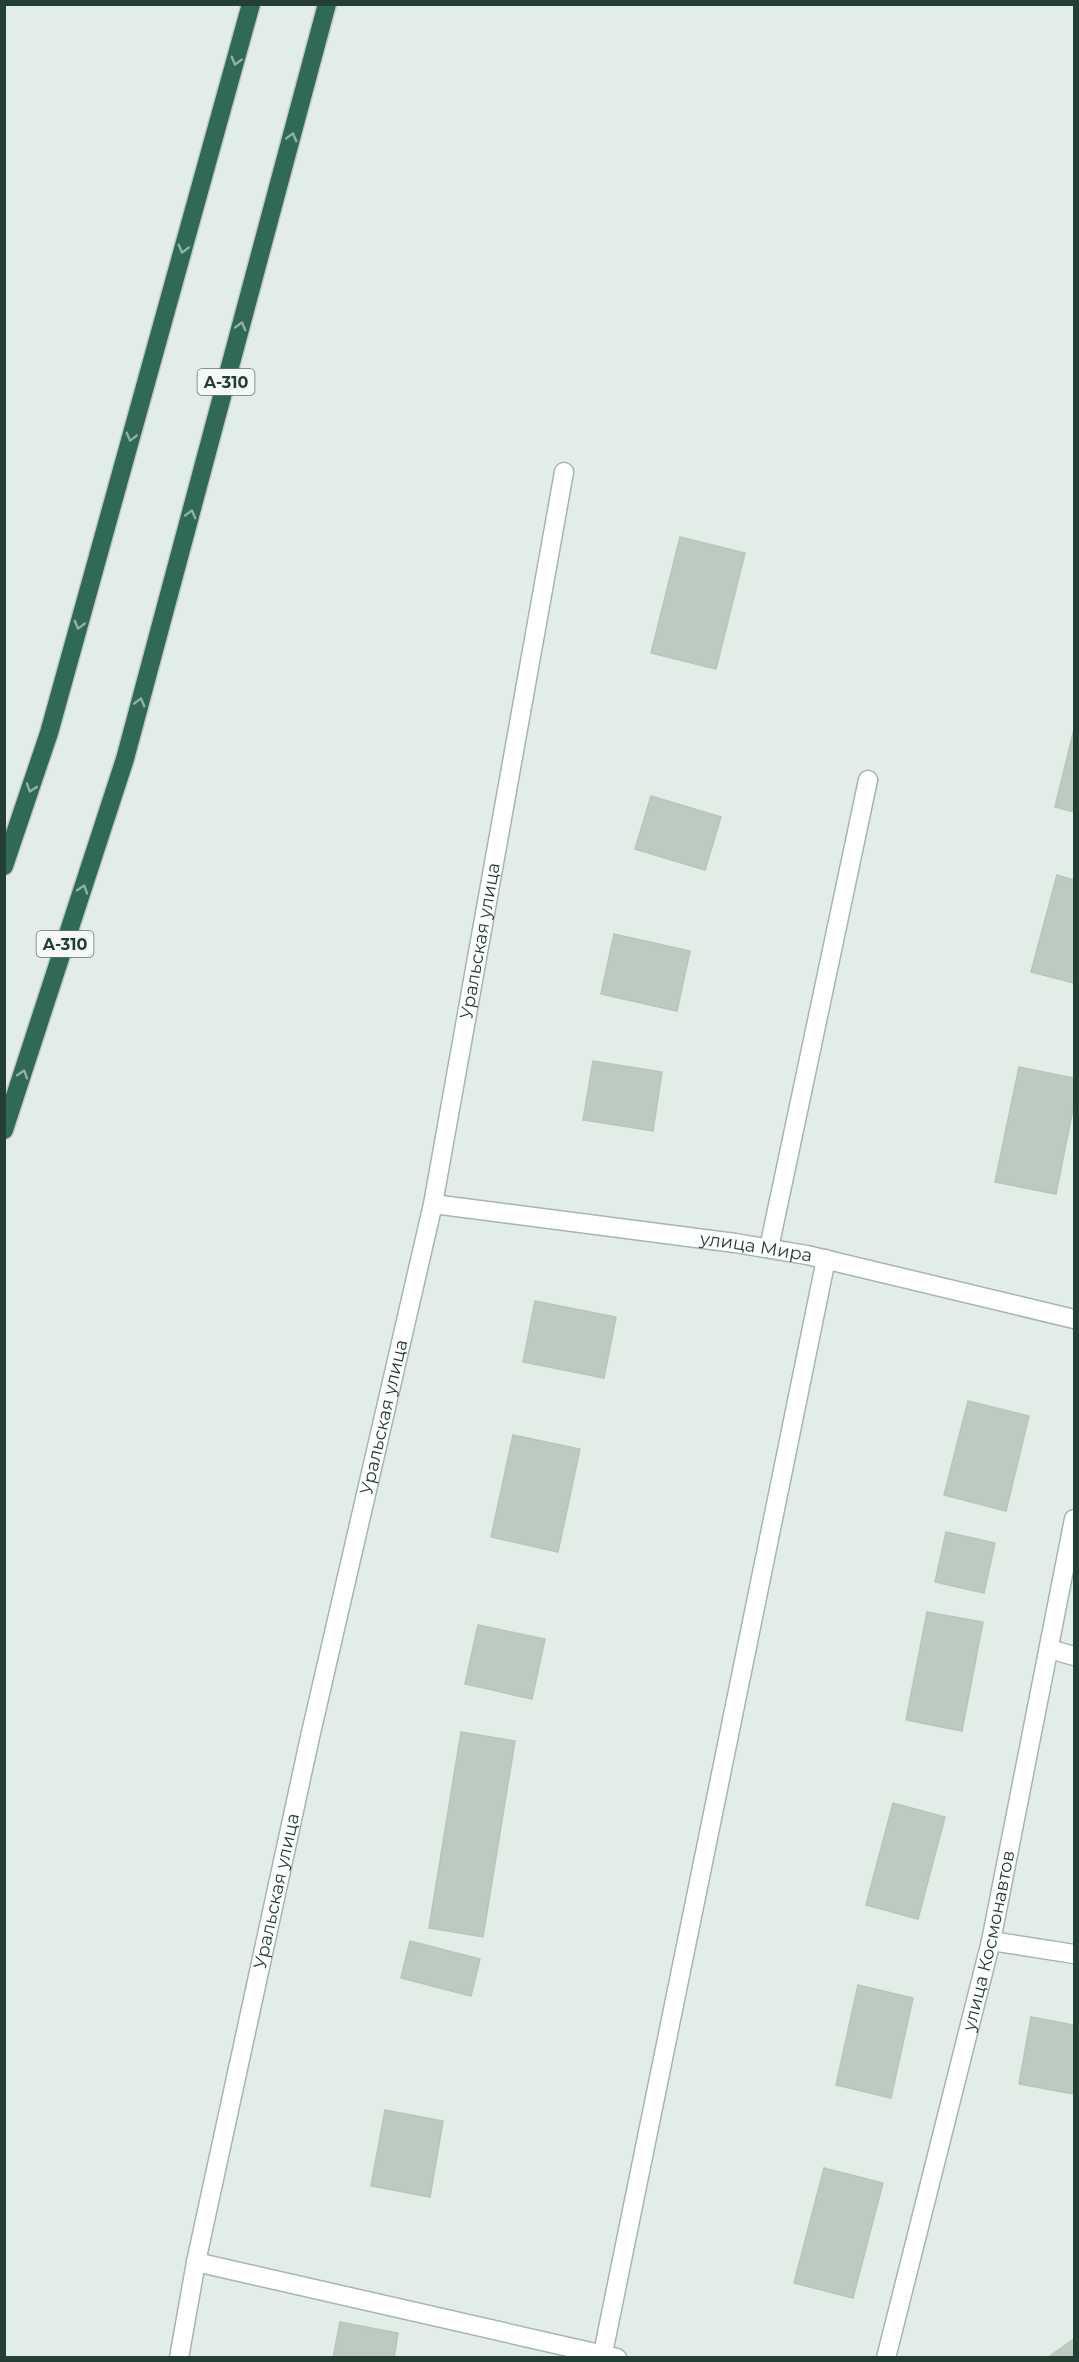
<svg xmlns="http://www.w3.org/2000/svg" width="1079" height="2362" font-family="Montserrat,sans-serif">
	<rect width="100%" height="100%" fill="#e3ede7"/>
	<g fill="#bccac2" stroke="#b6c6bd" stroke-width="1.5">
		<path d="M 680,537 L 745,553 L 716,669 L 651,653 Z"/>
		<path d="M 1074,729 L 1074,812 L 1055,807 Z"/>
		<path d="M 651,796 L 721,817 L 705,870 L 635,849 Z"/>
		<path d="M 1057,875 L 1074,880 L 1074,983 L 1031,972 Z"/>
		<path d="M 614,934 L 690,951 L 677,1011 L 601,994 Z"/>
		<path d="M 593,1061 L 662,1072 L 653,1131 L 583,1120 Z"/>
		<path d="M 1019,1067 L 1074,1078 L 1074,1104 L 1056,1194 L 995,1182 Z"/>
		<path d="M 535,1301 L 616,1317 L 604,1378 L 523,1362 Z"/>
		<path d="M 968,1401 L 1029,1416 L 1006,1511 L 944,1495 Z"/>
		<path d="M 513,1435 L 580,1449 L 558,1552 L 491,1537 Z"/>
		<path d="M 946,1532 L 995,1543 L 984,1593 L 935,1582 Z"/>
		<path d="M 927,1612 L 983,1622 L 962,1731 L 906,1720 Z"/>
		<path d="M 478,1625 L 545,1639 L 532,1699 L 465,1684 Z"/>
		<path d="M 461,1732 L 515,1741 L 483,1937 L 429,1928 Z"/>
		<path d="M 893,1803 L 945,1817 L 918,1919 L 866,1905 Z"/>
		<path d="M 410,1941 L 480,1959 L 471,1996 L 401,1978 Z"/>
		<path d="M 858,1985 L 913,1998 L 891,2098 L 836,2085 Z"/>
		<path d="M 1031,2017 L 1074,2025 L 1074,2094 L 1019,2084 Z"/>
		<path d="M 385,2110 L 443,2121 L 430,2197 L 371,2186 Z"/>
		<path d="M 824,2168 L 883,2183 L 853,2298 L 794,2283 Z"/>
		<path d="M 340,2322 L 398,2333 L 394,2358 L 333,2358 Z"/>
		<path d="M 1074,2339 L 1074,2358 L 1047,2358 Z"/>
	</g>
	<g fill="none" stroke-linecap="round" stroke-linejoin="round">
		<defs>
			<g id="minor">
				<path id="s1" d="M 433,1204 L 735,1243 L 807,1255 L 1074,1319"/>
				<path d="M 769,1248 L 868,780"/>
				<path d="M 1049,1649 L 1074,1656"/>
				<path d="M 991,1941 L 1074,1954"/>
				<path d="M 196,2262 L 617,2358"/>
				<path id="s2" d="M 179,2358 L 196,2262 L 310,1737 L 433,1204 L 564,472"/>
				<path d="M 602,2358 L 826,1259"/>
				<path id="s3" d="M 886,2358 L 991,1941 L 1074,1519"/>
			</g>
			<g id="highway">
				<path d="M 4,866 L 49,733 L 251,4"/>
				<path d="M 4,1130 L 125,759 L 327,4"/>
			</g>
		</defs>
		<use href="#minor" stroke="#a6b5ad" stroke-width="21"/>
		<use href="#highway" stroke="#c1c9c6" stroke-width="21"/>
		<use href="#minor" stroke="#fff" stroke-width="18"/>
		<use href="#highway" stroke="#306954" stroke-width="18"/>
	</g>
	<defs><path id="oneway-chevron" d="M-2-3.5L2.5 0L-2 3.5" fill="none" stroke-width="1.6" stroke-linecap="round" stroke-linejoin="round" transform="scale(1.5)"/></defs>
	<g stroke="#92b1a5">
		<use href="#oneway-chevron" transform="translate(236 61) rotate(105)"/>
		<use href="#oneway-chevron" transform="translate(292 137) rotate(-75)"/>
		<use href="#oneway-chevron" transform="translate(183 249) rotate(105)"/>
		<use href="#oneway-chevron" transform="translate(241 326) rotate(-75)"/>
		<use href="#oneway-chevron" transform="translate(131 437) rotate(105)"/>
		<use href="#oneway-chevron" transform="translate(191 514) rotate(-75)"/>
		<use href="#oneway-chevron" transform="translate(79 625) rotate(105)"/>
		<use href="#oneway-chevron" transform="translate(140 702) rotate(-75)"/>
		<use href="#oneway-chevron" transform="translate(31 788) rotate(109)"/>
		<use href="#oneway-chevron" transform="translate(83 889) rotate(-72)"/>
		<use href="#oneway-chevron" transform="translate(23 1074) rotate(-72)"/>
	</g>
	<g text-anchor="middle" stroke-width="4.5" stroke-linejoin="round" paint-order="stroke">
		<g fill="#f4f9f6" stroke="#62766d" stroke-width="1.5">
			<rect x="197.5" y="369" width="57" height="26" rx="4.5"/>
			<rect x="36.5" y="931" width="57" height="26" rx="4.5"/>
		</g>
		<g font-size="16" font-weight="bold" fill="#233e32">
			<text x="226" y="388">А-310</text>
			<text x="65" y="950">А-310</text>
		</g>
		<g font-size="18" fill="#233e32" stroke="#f4f9f6">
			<text dy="6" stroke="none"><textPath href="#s2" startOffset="1449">Уральская улица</textPath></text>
			<text dy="6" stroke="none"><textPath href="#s1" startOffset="326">улица Мира</textPath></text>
			<text dy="6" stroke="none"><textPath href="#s2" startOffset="963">Уральская улица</textPath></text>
			<text dy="6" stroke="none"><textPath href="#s2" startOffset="477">Уральская улица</textPath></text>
			<text dy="6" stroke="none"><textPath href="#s3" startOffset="430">улица Космонавтов</textPath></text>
		</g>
	</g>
	<rect width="1079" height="2362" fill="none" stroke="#233e32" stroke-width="12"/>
</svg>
